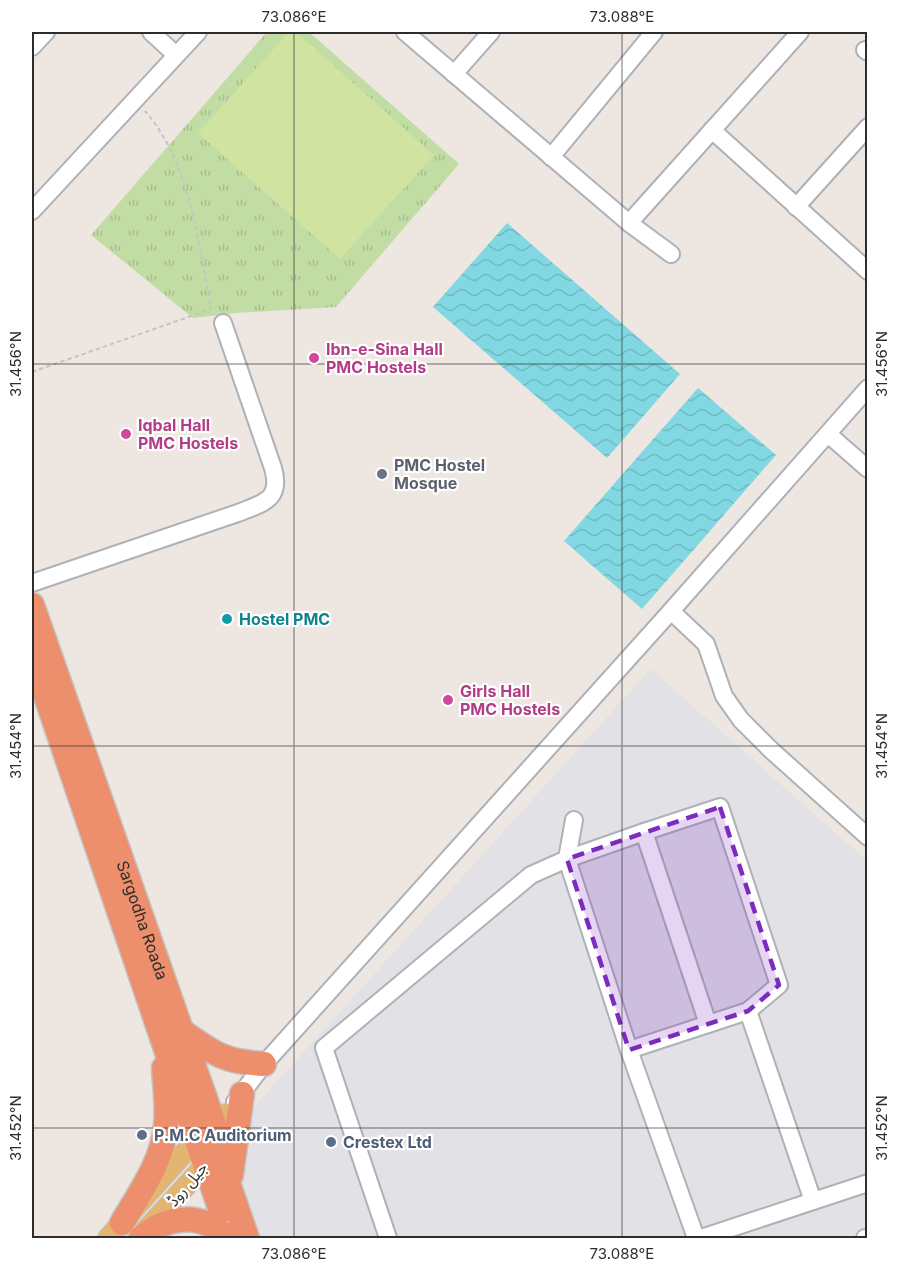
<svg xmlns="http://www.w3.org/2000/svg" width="899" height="1270" font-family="Inter,'Noto Sans Arabic',sans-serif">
	<defs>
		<pattern id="grass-tufts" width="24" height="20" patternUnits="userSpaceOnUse" patternTransform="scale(1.5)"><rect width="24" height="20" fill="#c1dda4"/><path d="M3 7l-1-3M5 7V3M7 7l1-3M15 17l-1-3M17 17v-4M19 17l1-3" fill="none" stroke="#a6be8e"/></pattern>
		<pattern id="water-waves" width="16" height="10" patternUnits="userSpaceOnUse" patternTransform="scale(1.5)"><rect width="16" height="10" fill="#81d8e2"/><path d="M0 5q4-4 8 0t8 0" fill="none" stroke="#70bac2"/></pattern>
	</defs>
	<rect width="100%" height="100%" fill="#ede6e1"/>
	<path fill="#e1e1e6" d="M 651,669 L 867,861 L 867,1238 L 257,1238 L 224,1140 Z"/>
	<path fill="url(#grass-tufts)" d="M 267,32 L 309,32 L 459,164 L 336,307 L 236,313 L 193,318 L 91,235 Z"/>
	<path fill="#d1e3a1" d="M 289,32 L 296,32 L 434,155 L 340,259 L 198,133 Z"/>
	<g fill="url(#water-waves)">
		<path d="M 507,223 L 680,374 L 607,458 L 433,307 Z"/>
		<path d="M 698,388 L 776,455 L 642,609 L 564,541 Z"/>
	</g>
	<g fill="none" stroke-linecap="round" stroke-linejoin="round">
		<defs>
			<g id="minor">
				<path d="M 151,32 L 176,55"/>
				<path d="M 405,32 L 629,223 L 800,32"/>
				<path d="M 32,47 L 46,32"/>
				<path d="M 865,50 L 868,52"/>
				<path d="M 454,74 L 491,32"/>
				<path d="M 712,130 L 868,271"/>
				<path d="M 551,157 L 654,32"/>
				<path d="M 796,207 L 868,127"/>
				<path d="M 32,211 L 198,32"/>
				<path d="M 629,223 L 671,254"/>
				<path d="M 828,434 L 868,469"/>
				<path d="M 32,583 L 238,513 C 263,503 282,500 273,468 L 223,323"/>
				<path d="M 671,611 L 706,644 L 724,696 L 741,720 L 771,750 L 868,837"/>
				<path d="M 644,832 L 567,859 L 629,1050 L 696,1238"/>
				<path d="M 708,1024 L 644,832 L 720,807 L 779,985 L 748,1011"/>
				<path d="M 629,1050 L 748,1011 L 813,1201"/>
				<path d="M 235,1102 L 264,1064 L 671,611 L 868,388"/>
				<path d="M 388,1238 L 324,1048 L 531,875 L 567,859 L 574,820"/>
				<path d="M 701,1238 L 868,1183"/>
				<path d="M 865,1238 L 868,1238"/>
			</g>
			<g id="major">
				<path d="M 145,1231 L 205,1165 L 210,1153"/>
				<path d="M 108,1238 L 213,1121 L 225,1114"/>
			</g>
			<g id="highway">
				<path id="s1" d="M 32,605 L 213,1121 L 229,1186 L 247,1238"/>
				<path d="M 32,655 L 221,1211"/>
				<path d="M 183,1032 C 214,1054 225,1062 264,1064"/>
				<path d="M 231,1175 L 242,1094"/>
				<path d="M 122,1223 C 140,1192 163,1161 166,1125 C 168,1106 165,1086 164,1068"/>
				<path d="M 141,1238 C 166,1216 203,1211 226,1238"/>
			</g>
		</defs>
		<use href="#minor" stroke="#aeb1b7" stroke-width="20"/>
		<use href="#major" stroke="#c4c4c4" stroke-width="22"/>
		<use href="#highway" stroke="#c4c4c4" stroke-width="27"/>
		<path stroke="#c4c4c4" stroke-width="2" stroke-dasharray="4.5 3" stroke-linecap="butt" d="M 32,372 L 211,309 C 199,245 190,162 145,111"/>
		<use href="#minor" stroke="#fff" stroke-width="16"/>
		<use href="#major" stroke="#e2b671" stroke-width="20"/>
		<use href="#highway" stroke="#ed8f6c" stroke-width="24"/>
	</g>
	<path fill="#7b2cbf" fill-opacity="0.2" stroke="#7b2cbf" stroke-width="4.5" stroke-dasharray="12 8" stroke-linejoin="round" d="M 720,807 L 779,985 L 748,1011 L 629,1050 L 567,859 Z"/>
	<path fill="none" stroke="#2d2d2d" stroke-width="1.5" stroke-opacity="0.45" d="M 294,32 L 294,1238M 622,32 L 622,1238M 32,364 L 868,364M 32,746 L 868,746M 32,1128 L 868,1128"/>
	<g fill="#d1479c" stroke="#fff" stroke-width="2">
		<circle cx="314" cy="358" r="6"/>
		<circle cx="126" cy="434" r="6"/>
		<circle cx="448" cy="700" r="6"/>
	</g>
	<circle fill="#6b7280" stroke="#fff" stroke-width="2" cx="382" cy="474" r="6"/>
	<circle fill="#0f9aa8" stroke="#fff" stroke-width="2" cx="227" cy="619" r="6"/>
	<g fill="#5c6f8a" stroke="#fff" stroke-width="2">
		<circle cx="142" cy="1135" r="6"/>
		<circle cx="331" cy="1142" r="6"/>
	</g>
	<g text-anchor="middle" stroke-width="4.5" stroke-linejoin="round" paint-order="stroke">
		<g font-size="16" font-weight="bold" fill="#b23c85" stroke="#fff" text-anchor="start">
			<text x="326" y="355">Ibn-e-Sina Hall<tspan x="326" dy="18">PMC Hostels</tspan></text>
			<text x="138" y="431">Iqbal Hall<tspan x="138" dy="18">PMC Hostels</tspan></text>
			<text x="460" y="697">Girls Hall<tspan x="460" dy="18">PMC Hostels</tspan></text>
		</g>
		<g font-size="16" font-weight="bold" fill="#5b616d" stroke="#fff" text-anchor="start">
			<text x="394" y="471">PMC Hostel<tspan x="394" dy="18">Mosque</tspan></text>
		</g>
		<g font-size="16" font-weight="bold" fill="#0d838f" stroke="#fff" text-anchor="start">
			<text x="239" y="625">Hostel PMC</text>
		</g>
		<g font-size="16" fill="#2d2d2d" stroke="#fff">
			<text dy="6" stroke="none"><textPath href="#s1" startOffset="334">Sargodha Roada</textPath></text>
			<text transform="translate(187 1184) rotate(-50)" y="6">جیل روڈ</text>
		</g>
		<g font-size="16" font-weight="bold" fill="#4e5e75" stroke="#fff" text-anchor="start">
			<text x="154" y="1141">P.M.C Auditorium</text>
			<text x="343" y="1148">Crestex Ltd</text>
		</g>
	</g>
	<rect width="899" height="1270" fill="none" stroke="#ffffff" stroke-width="66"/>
	<rect x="33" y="33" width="833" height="1204" fill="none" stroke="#2d2d2d" stroke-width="2"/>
	<g font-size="15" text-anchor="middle" fill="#2d2d2d">
		<text x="294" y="22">73.086°E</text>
		<text x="622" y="22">73.088°E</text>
		<text transform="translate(16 364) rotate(-90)" y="5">31.456°N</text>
		<text transform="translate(882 364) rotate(-90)" y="5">31.456°N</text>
		<text transform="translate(16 746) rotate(-90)" y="5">31.454°N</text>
		<text transform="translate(882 746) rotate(-90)" y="5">31.454°N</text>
		<text transform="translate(16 1128) rotate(-90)" y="5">31.452°N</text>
		<text transform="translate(882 1128) rotate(-90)" y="5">31.452°N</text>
		<text x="294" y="1259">73.086°E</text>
		<text x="622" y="1259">73.088°E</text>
	</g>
</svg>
